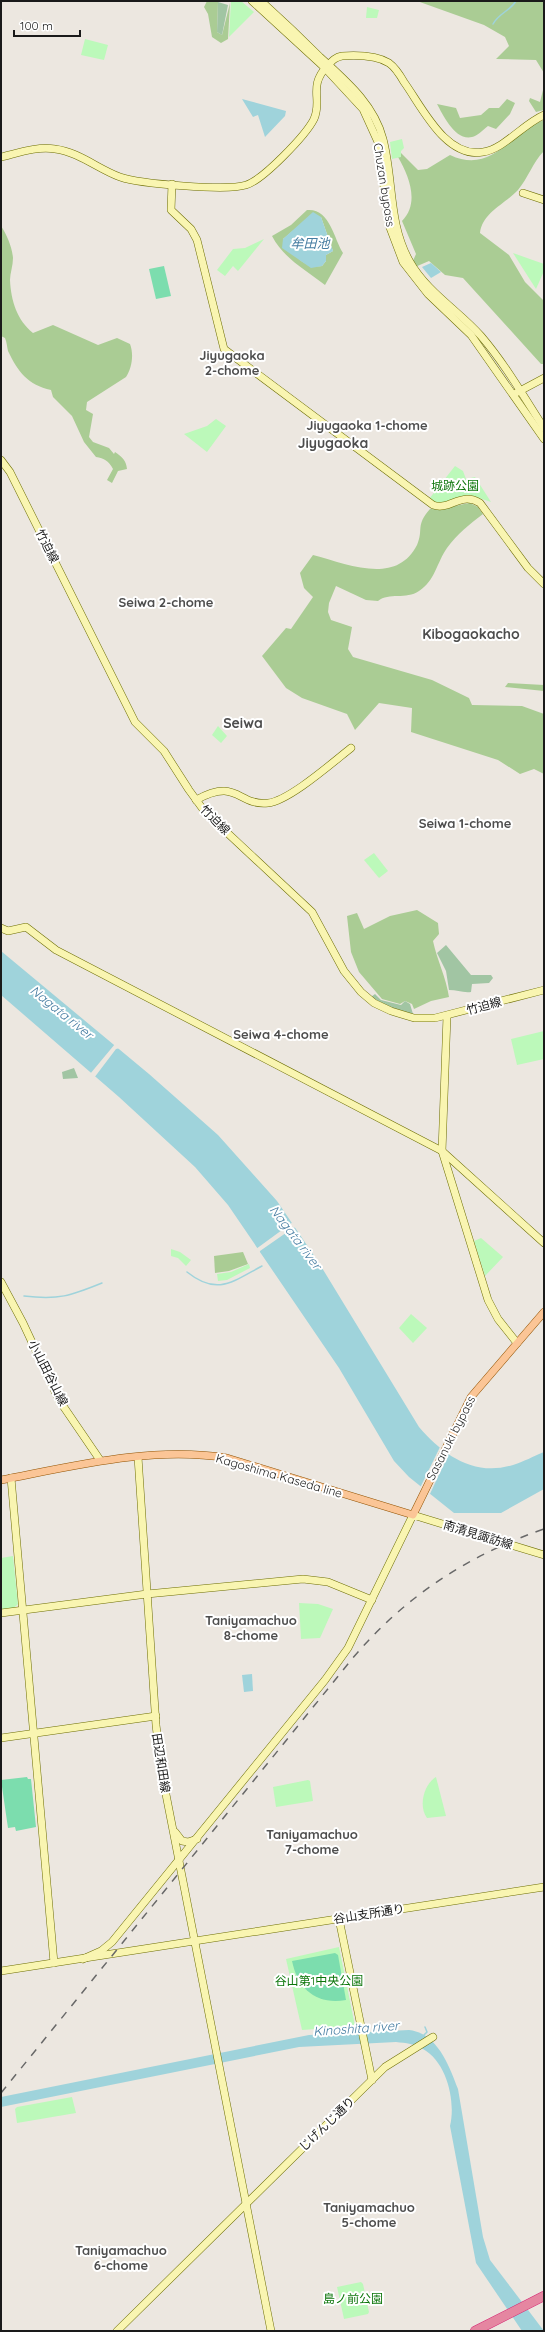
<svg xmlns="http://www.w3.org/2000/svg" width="545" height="2332" font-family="Quicksand,'Noto Sans JP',sans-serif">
	<rect width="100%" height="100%" fill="#ece7e0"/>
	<g fill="#aacc94" fill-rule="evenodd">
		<path d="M 207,1 L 218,2 L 217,32 L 222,35 L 230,3 L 228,39 L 221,43 L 212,37 L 208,14 L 204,7 Z"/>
		<path d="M 417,1 L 544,1 L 544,73 L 536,60 L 496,59 L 509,46 L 505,37 L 484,25 Z"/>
		<path d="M 544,86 L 544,110 L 536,112 L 529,101 L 530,98 L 540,102 Z"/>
		<path d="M 507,99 L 515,103 L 510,114 L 496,129 L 488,126 C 483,130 477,136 472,137 C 455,141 443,115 437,104 L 456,108 L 460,118 L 481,115 L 489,108 L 499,108 Z"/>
		<path d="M 544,120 L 544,151 C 533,162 528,178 518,190 C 505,204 482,213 480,233 L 509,255 L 525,282 L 544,301 L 544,364 L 541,364 L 463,278 L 445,275 L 429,261 L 415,267 L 412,263 L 416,254 L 402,221 C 420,203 409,176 398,157 L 399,151 L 418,170 L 427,169 L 450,155 C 492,175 510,133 544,120 Z"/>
		<path d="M 307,210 C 330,208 334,239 343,253 L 325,285 C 306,270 284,259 272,236 L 291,225 ZM 321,217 L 333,251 L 326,255 L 326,261 L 322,266 C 301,268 294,254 283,239 L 301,224 Z"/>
		<path d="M 1,226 C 7,235 12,247 13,258 C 13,266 10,273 10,280 C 11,301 17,320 33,333 L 53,325 L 98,345 L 117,338 L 130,344 C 134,354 132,368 126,377 L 87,402 L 86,410 L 93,414 L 89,437 L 93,442 L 109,448 L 114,454 L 115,452 C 122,457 126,460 127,469 L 118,471 L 112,483 L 107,480 L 113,469 C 109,461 104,458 96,457 L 84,442 L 72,416 L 53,397 L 51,390 C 28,385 18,372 8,351 C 7,347 7,343 5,338 L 1,336 Z"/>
		<path d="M 470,503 L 478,507 L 483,514 C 470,524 457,534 447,548 C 437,562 435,581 419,591 C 406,600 389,592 378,601 L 366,600 L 336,586 L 329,603 L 328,612 L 331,620 L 352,627 L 348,649 L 353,657 L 432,680 L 469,698 L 472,705 L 522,706 L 544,714 L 544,774 L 534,769 L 520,774 L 498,760 L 411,732 L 412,708 L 379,703 L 355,730 L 347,714 L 302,698 L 286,688 L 262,656 L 286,628 L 291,629 L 313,597 L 304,588 L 300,573 L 313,555 C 348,564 396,586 417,545 C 424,529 415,526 430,509 C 445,510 456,505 470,503 Z"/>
		<path d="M 508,683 L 544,685 L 544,691 L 505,687 Z"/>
		<path d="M 417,910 L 438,923 L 439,934 L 433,941 C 437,960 446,977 449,997 L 431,1001 L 414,1009 L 412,1004 L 405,1001 L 400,1004 L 382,999 L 359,972 L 351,952 L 347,916 L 357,913 L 364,929 L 390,916 Z"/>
		<path d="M 243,1252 L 248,1264 L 229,1271 L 215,1273 L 214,1256 Z"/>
	</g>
	<g fill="#a1c5a3">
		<path d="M 218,2 L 228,5 L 222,35 L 217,32 Z"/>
		<path d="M 446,945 L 471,975 L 491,975 L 493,978 L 489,983 L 472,984 L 471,992 C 463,993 457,990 449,990 L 446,971 L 437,953 Z"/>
		<path d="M 375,994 L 381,1000 L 401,1005 L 405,1001 L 410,1004 L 413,1014 L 391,1008 L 371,997 Z"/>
		<path d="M 74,1068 L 78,1078 L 63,1079 L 62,1072 Z"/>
	</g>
	<g fill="#bcf9ba">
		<path d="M 231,1 L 241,1 L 254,12 L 229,37 Z"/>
		<path d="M 367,7 L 379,10 L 377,18 L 366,18 Z"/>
		<path d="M 85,39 L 108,45 L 104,60 L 81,55 Z"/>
		<path d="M 402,139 L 404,148 L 401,151 L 401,157 L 392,159 L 390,142 Z"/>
		<path d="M 264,239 L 238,271 L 233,266 L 225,276 L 217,270 L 233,249 L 245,248 Z"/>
		<path d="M 513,253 L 544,264 L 544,271 L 536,289 Z"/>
		<path d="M 216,419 L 226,426 L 207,452 L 184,434 L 207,426 Z"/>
		<path d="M 455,466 L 463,471 L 466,479 L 475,477 L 491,502 L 470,495 L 439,505 L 429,499 Z"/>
		<path d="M 218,726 L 227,736 L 221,743 L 212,735 Z"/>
		<path d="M 374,853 L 388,871 L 379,878 L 364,860 Z"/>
		<path d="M 544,1031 L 544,1059 L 517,1065 L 511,1039 Z"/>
		<path d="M 481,1238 L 503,1257 L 485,1276 L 474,1241 Z"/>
		<path d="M 171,1249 L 180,1252 L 191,1260 L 186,1266 L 178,1258 L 171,1256 Z"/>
		<path d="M 249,1264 L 250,1268 L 227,1280 L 218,1281 L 217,1274 L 231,1272 Z"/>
		<path d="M 411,1314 L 427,1328 L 413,1343 L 399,1328 Z"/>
		<path d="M 13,1556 L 18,1604 L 14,1608 L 1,1610 L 1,1558 Z"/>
		<path d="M 299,1603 L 318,1604 L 333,1609 L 320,1638 L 301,1639 Z"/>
		<path d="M 436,1777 L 446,1816 L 427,1818 C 418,1806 424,1784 436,1777 Z"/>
		<path d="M 308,1780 L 310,1781 L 313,1801 L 276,1807 L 273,1787 Z"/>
		<path d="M 339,1947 L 355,2026 L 302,2030 L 286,1959 Z"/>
		<path d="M 72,2097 L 76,2113 L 17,2123 L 15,2109 L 17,2107 Z"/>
		<path d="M 361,2282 L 363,2284 L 369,2312 L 368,2314 L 344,2319 L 337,2287 Z"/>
	</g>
	<g fill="#7cddae">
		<path d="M 164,266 L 171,296 L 156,299 L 149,269 Z"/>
		<path d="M 27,1777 L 28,1779 L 31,1779 L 36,1827 L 16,1831 L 15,1827 L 8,1828 L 1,1780 Z"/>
		<path d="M 335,1953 L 338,1955 L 346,2000 C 317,2005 298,1990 292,1961 Z"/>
	</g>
	<g fill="#9fd3db">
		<path d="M 242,99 L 286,111 L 285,116 L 265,137 L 258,115 L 253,117 Z"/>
		<path d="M 313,212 L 321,217 L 333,251 L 326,255 L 326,261 L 322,266 L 311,268 L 282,248 L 283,239 Z"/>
		<path d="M 431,263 L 441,272 L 431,278 L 422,267 Z"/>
		<path d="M 1,951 L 149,1074 L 218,1135 L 277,1201 L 319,1263 L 419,1427 C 443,1455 474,1477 513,1465 C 523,1462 534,1456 544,1452 L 544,1489 L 501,1513 L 454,1513 L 409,1477 L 394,1461 L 339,1368 L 228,1205 L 195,1167 L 119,1097 L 1,995 Z"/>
		<path d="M 252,1674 L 253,1691 L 244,1692 L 242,1675 Z"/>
		<path d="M 409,2030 C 437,2033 449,2065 458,2089 L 483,2237 L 490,2260 L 544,2331 L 522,2331 L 476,2263 L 450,2126 C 456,2102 447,2062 423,2049 C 415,2044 406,2043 396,2042 L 299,2047 L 1,2107 L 1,2097 L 309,2035 Z"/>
	</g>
	<g fill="#ece7e0">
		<path d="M 115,1044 L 120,1048 L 116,1049 L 94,1078 L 90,1074 Z"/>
		<path d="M 293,1222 L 297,1227 L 293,1228 L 260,1251 L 259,1254 L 256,1249 Z"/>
		<path d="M 440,1447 L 449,1453 L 429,1496 L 420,1488 Z"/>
	</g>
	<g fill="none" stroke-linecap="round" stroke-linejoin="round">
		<g stroke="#9fd3db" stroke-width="1.5">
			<path d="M 493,24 C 499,13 510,11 516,1"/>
			<path d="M 187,1272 C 217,1296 232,1282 262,1266"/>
			<path d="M 24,1296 C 59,1300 70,1296 102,1283"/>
			<path d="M 424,2035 L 427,2032 L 425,2027"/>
		</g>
		<defs>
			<g id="secondary">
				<path d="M 252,1 L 325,68 L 363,109 L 378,142 L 389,225 L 403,262 L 428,294 L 471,335 L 544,439"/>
				<path d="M 261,1 C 281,19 301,38 320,57 C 346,81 374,104 383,139 C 394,181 388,224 410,262 C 427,292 459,311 481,336 C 505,364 524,397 544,428"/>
				<path d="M 1,157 C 18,153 37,146 55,149 C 79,152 98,169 120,177 C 140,184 227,191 246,185 C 263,180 306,135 314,119 C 323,99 307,87 328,65 C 333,60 336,57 342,56 C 357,55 376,55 389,63 C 396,68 400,75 404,82 C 422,107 446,159 483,152 C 504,149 523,124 544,115"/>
				<path d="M 172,184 L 171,210 L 191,229 L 197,240 L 224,349 L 433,505 C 450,511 460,491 480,503 L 528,568 L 544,584"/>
				<path d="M 523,193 L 544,200"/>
				<path d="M 516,393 L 544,378"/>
				<path d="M 1,460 L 10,472 L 135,722 L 164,751 L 189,790 L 205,812 L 312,912 L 344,971 L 361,992 L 374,1003 L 391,1011 L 414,1018 L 435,1018 L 544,990"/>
				<path d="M 196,800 C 238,777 237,806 268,803 C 289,801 333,762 351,748"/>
				<path d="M 1,928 L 8,931 L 26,927 L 56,950 L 442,1151 L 544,1243"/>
				<path d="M 447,1016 L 442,1151 L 488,1300 L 498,1319 L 517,1343"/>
				<path d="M 1,1282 L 23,1323 L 59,1400 L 100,1460"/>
				<path d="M 138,1457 L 156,1725 L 162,1774 L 271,2331"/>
				<path d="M 11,1478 L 54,1963"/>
				<path d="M 1,1613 L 147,1594 L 303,1579 L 328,1582 L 372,1600"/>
				<path d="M 1,1738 L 156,1716"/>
				<path d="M 175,1832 L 182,1841 L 188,1842 L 197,1839"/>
				<path d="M 339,1919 L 372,2080"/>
				<path d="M 83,1959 L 101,1951 L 112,1942 L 325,1680 L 348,1648 L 413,1515 L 544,1555"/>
				<path d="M 1,1971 L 544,1887"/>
				<path d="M 117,2331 L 385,2067 L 433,2037"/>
			</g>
			<path id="primary" d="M 1,1480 C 74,1466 152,1446 227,1458 L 413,1515 L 471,1397 L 544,1312"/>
			<path id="highway" d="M 475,2331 L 544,2296"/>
		</defs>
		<use href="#secondary" stroke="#6d6e05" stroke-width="8"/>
		<use href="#primary" stroke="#915200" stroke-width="8"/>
		<use href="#highway" stroke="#d42372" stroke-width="10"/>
		<use href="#secondary" stroke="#f9f5b1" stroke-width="7"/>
		<use href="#primary" stroke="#fbc596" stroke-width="7"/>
		<use href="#highway" stroke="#e586a1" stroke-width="9"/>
		<path stroke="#686868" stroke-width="1.5" stroke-dasharray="8 8" stroke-linecap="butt" d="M 1,2093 L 352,1659 C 404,1597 468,1555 544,1529"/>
	</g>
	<g text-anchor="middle" stroke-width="4" stroke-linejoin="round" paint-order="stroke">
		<g font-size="12" fill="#1a1a1a" stroke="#fff">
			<text transform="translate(384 185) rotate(81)" y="4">Chuzan bypass</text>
			<text transform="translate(47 546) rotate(63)" y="4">竹迫線</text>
			<text transform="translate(215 820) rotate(45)" y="4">竹迫線</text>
			<text transform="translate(484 1006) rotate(-15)" y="4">竹迫線</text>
			<text transform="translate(48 1373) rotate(63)" y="4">小山田谷山線</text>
			<text transform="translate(451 1438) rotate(-63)" y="4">Sasanuki bypass</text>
			<text transform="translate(279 1476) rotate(16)" y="4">Kagoshima Kaseda line</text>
			<text transform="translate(478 1535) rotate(17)" y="4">南清見諏訪線</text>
			<text transform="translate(161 1763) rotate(81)" y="4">田辺和田線</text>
			<text transform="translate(369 1914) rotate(-9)" y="4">谷山支所通り</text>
			<text transform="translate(327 2124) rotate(-44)" y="4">じげんじ通り</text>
		</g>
		<g font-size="12" fill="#0d760b" stroke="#fff">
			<text x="455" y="490">城跡公園</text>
			<text x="319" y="1985">谷山第1中央公園</text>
			<text x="353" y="2303">島ノ前公園</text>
		</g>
		<g font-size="13" font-style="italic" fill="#457ca1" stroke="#fff">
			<text x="310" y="248">牟田池</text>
			<text transform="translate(62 1012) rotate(39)" y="5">Nagata river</text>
			<text transform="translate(296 1237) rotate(53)" y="5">Nagata river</text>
			<text transform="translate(356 2028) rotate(-4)" y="5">Kinoshita river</text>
		</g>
		<g font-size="13" font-weight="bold" fill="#4d4d4d" stroke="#fff">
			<text x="232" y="360">Jiyugaoka<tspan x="232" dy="15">2-chome</tspan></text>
			<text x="367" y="430">Jiyugaoka 1-chome</text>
			<text x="166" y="607">Seiwa 2-chome</text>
			<text x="465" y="828">Seiwa 1-chome</text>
			<text x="281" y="1039">Seiwa 4-chome</text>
			<text x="251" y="1625">Taniyamachuo<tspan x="251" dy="15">8-chome</tspan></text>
			<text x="312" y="1839">Taniyamachuo<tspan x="312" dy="15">7-chome</tspan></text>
			<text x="369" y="2212">Taniyamachuo<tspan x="369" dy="15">5-chome</tspan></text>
			<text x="121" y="2255">Taniyamachuo<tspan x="121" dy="15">6-chome</tspan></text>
		</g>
		<g font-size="14" font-weight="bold" fill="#4d4d4d" stroke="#fff">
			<text x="333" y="448">Jiyugaoka</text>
			<text x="471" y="639">Kibogaokacho</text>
			<text x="243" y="728">Seiwa</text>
		</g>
	</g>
	<rect width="545" height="2332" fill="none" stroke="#1a1a1a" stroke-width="4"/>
	<path d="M14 30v6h66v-6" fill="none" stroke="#1a1a1a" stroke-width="2"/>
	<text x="20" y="30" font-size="12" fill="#1a1a1a" stroke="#ffffff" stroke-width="3" paint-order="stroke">100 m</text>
</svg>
